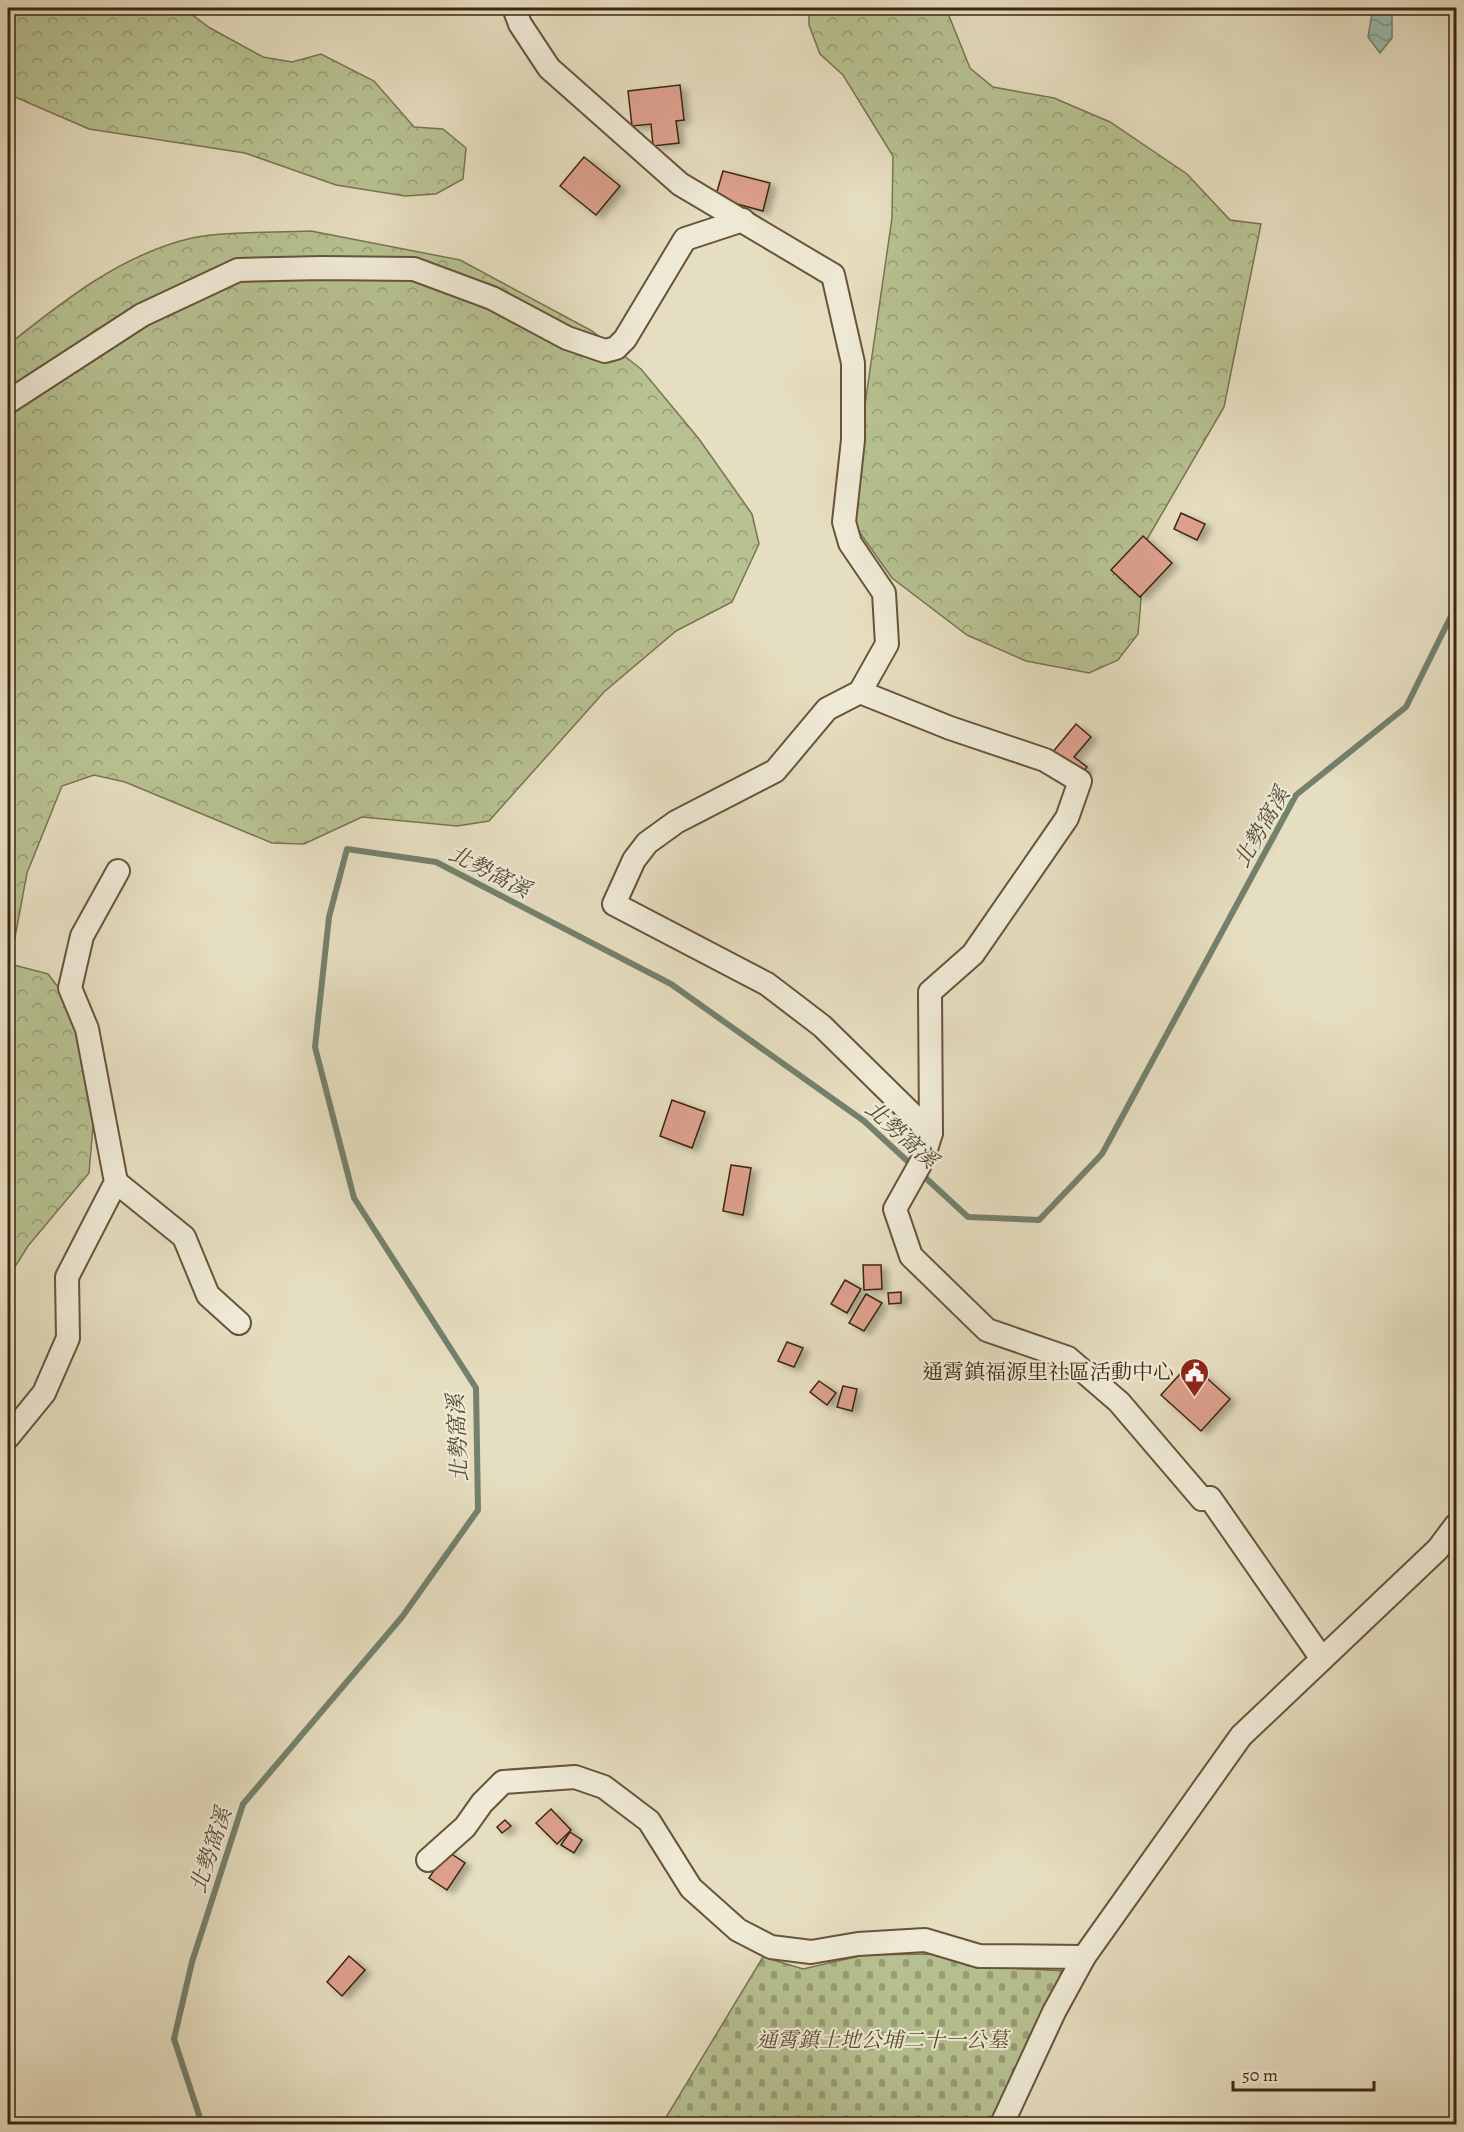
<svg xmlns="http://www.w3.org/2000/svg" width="1464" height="2132" font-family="Alegreya,'Noto Serif TC',serif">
	<defs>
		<pattern id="forest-crowns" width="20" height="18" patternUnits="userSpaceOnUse" patternTransform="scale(1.5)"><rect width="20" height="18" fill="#b7c191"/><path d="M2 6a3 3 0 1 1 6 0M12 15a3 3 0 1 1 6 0" fill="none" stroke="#969d75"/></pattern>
		<pattern id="cemetery-stones" width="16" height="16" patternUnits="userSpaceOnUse" patternTransform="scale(1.5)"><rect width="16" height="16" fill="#b7c191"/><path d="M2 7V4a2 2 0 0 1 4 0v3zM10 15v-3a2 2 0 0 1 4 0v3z" fill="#969d75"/></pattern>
		<pattern id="water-waves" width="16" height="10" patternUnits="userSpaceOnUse" patternTransform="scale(1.5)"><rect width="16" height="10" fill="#98bdac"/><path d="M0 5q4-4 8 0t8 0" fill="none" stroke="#7d998a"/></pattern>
		<filter id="shadow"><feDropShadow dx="6" dy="3.5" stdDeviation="3" flood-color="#0004"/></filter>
	</defs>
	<rect width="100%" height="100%" fill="#e6dec0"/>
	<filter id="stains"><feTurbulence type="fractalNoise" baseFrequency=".00333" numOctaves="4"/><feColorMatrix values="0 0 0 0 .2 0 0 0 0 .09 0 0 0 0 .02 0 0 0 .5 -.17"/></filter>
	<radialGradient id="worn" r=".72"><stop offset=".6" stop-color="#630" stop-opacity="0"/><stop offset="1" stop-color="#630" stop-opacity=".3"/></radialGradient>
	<g fill="url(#forest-crowns)" stroke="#7a7450" stroke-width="1.5">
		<path d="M 8,8 L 183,8 L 210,28 L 263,57 L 292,62 L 321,54 L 374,81 L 414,127 L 443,129 L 466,148 L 463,179 L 436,194 L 405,196 L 336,185 L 245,153 L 89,129 L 8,94 Z"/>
		<path d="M 809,8 L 948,8 L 947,11 L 970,68 L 993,87 L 1054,98 L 1110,122 L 1187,174 L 1230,220 L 1261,224 L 1224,407 L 1146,541 L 1138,634 L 1118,660 L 1089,673 L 1026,661 L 967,635 L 892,578 L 855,526 L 852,494 L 892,218 L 893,156 L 843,75 L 820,54 L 809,25 Z"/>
		<path d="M 311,231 L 460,260 L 592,331 L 641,369 L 699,439 L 752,514 L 759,544 L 732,602 L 676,631 L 604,692 L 489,821 L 457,826 L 362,817 L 304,844 L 272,843 L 125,782 L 94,775 L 62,786 L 27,873 L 10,964 L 48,974 L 85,1022 L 94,1114 L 89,1173 L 28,1246 L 8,1278 L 8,345 C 63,301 122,254 192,238 C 225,231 276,233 311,231 Z"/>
	</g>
	<path fill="url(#cemetery-stones)" stroke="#7a7450" stroke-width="1.5" d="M 935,1954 L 969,1966 L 1066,1971 L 993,2124 L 662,2124 L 763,1957 L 803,1969 L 864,1955 Z"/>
	<path fill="url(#water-waves)" stroke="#74816d" stroke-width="1.5" d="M 1373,8 L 1392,8 L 1392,38 L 1380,53 L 1368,37 Z"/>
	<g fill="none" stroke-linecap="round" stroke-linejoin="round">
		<path stroke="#74816d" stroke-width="6" d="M 202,2124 L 174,2039 L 192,1962 L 243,1804 L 402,1617 L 478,1510 L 476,1388 L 354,1198 L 315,1047 L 329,917 L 347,849 L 436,862 L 671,984 L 864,1121 L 968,1217 L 1039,1220 L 1102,1154 L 1296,795 L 1406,707 L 1456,606"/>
	</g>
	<g fill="#dda08d" stroke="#3e260f" stroke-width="1.5" filter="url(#shadow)">
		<path d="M 680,85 L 684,120 L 676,121 L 679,143 L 653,146 L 651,124 L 632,126 L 628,91 Z"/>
		<path d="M 584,157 L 620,186 L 596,215 L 560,186 Z"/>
		<path d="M 723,171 L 770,183 L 763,211 L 715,198 Z"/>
		<path d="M 1181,513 L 1205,524 L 1197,540 L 1174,529 Z"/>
		<path d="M 1143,536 L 1172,563 L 1140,597 L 1111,570 Z"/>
		<path d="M 1076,724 L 1091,737 L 1074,757 L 1087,767 L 1075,782 L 1047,759 Z"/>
		<path d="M 672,1100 L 705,1112 L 692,1148 L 660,1136 Z"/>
		<path d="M 731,1165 L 751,1168 L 743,1215 L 723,1211 Z"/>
		<path d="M 863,1265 L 881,1265 L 882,1289 L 864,1290 Z"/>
		<path d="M 845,1280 L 861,1289 L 847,1313 L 831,1304 Z"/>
		<path d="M 901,1292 L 901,1303 L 889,1304 L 888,1293 Z"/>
		<path d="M 866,1294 L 882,1303 L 864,1331 L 849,1323 Z"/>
		<path d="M 787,1342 L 803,1348 L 794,1367 L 778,1361 Z"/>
		<path d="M 1190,1363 L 1230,1399 L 1201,1431 L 1161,1395 Z"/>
		<path d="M 819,1381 L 836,1393 L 827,1405 L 810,1392 Z"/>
		<path d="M 843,1386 L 857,1389 L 852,1411 L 837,1407 Z"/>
		<path d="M 551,1809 L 571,1830 L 557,1844 L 536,1823 Z"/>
		<path d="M 505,1820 L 511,1826 L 502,1833 L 497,1827 Z"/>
		<path d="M 570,1832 L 582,1840 L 574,1853 L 561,1845 Z"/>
		<path d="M 447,1851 L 465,1863 L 447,1890 L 429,1878 Z"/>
		<path d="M 349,1956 L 365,1970 L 342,1996 L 327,1982 Z"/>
	</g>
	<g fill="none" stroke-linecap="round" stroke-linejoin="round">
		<defs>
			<g id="minor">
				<path d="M 514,8 L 520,24 L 549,68 L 680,184 L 833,275 L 853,363 L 853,440 L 844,522 L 850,543 L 884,593 L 887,644 L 860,692 L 827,709 L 775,771 L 676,822 L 647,843 L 634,860 L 614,904 L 767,984 L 822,1026 L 931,1133"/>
				<path d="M 8,402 L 142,315 L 238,270 L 322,268 L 414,269 L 492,298 L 567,338 L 605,351 L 616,348 L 625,339 L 685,239 L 743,220"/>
				<path d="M 860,692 L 950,728 L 1045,760 L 1080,781 L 1067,818 L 973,954 L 930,992 L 931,1133 L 923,1159 L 895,1209 L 911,1256 L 987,1330 L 1068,1358 L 1119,1402 L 1202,1499 L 1210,1498 L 1322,1659"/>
				<path d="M 116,1182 L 184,1237 L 208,1295 L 239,1323"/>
				<path d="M 8,1437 L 44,1393 L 68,1338 L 67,1277 L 116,1182 L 87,1029 L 70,988 L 82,936 L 118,871"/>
				<path d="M 428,1860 L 465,1827 L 482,1803 L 503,1782 L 575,1777 L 604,1787 L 649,1821 L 691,1888 L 738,1930 L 771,1947 L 811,1952 L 858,1944 L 925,1940 L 979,1956 L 1084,1957"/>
				<path d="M 1002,2124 L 1054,2012 L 1084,1957 L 1241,1736 L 1438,1549 L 1456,1525"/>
			</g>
		</defs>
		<use href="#minor" stroke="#68543b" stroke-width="26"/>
		<path stroke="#3e260f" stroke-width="4" stroke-dasharray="1.5 3" stroke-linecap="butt" d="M 247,2119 L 248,2124"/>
		<use href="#minor" stroke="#efead6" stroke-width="22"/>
	</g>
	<defs>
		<symbol id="civic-pin" viewBox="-11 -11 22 30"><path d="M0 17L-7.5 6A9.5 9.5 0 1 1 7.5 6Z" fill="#8f2418" stroke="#efead6"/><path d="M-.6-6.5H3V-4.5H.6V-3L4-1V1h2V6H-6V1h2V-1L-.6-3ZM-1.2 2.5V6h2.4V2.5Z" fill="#fff"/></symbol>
	</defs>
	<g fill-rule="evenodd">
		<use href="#civic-pin" x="1178" y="1356" width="33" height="45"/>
	</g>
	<g text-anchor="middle" stroke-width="4.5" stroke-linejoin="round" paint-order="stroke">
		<g font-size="21" fill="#3e260f" stroke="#efead6" text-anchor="end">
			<text x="1174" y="1379">通霄鎮福源里社區活動中心</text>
		</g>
		<g font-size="21" font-style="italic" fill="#5c4d30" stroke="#efead6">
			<text x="882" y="2047">通霄鎮土地公埔二十一公墓</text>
		</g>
		<g font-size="22" font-style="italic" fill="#544c36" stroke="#efead6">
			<text transform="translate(1261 827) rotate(-60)" y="8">北勢窩溪</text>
			<text transform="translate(490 871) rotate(27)" y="8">北勢窩溪</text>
			<text transform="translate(902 1134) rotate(42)" y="8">北勢窩溪</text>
			<text transform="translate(457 1438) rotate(-93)" y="8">北勢窩溪</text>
			<text transform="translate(210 1850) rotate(-72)" y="8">北勢窩溪</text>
		</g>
	</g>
	<rect width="1464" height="2132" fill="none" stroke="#e6dec0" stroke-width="30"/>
	<rect x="9" y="9" width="1446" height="2114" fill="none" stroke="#3e260f" stroke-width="3"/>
	<rect x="15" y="15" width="1434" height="2102" fill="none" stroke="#3e260f" stroke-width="1.5"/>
	<path d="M1233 2081v9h141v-9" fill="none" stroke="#3e260f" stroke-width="3"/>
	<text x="1242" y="2081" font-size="18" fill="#3e260f" stroke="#efead6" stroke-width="4.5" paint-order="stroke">50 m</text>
	<rect width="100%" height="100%" filter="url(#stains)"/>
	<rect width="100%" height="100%" fill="url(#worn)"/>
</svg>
